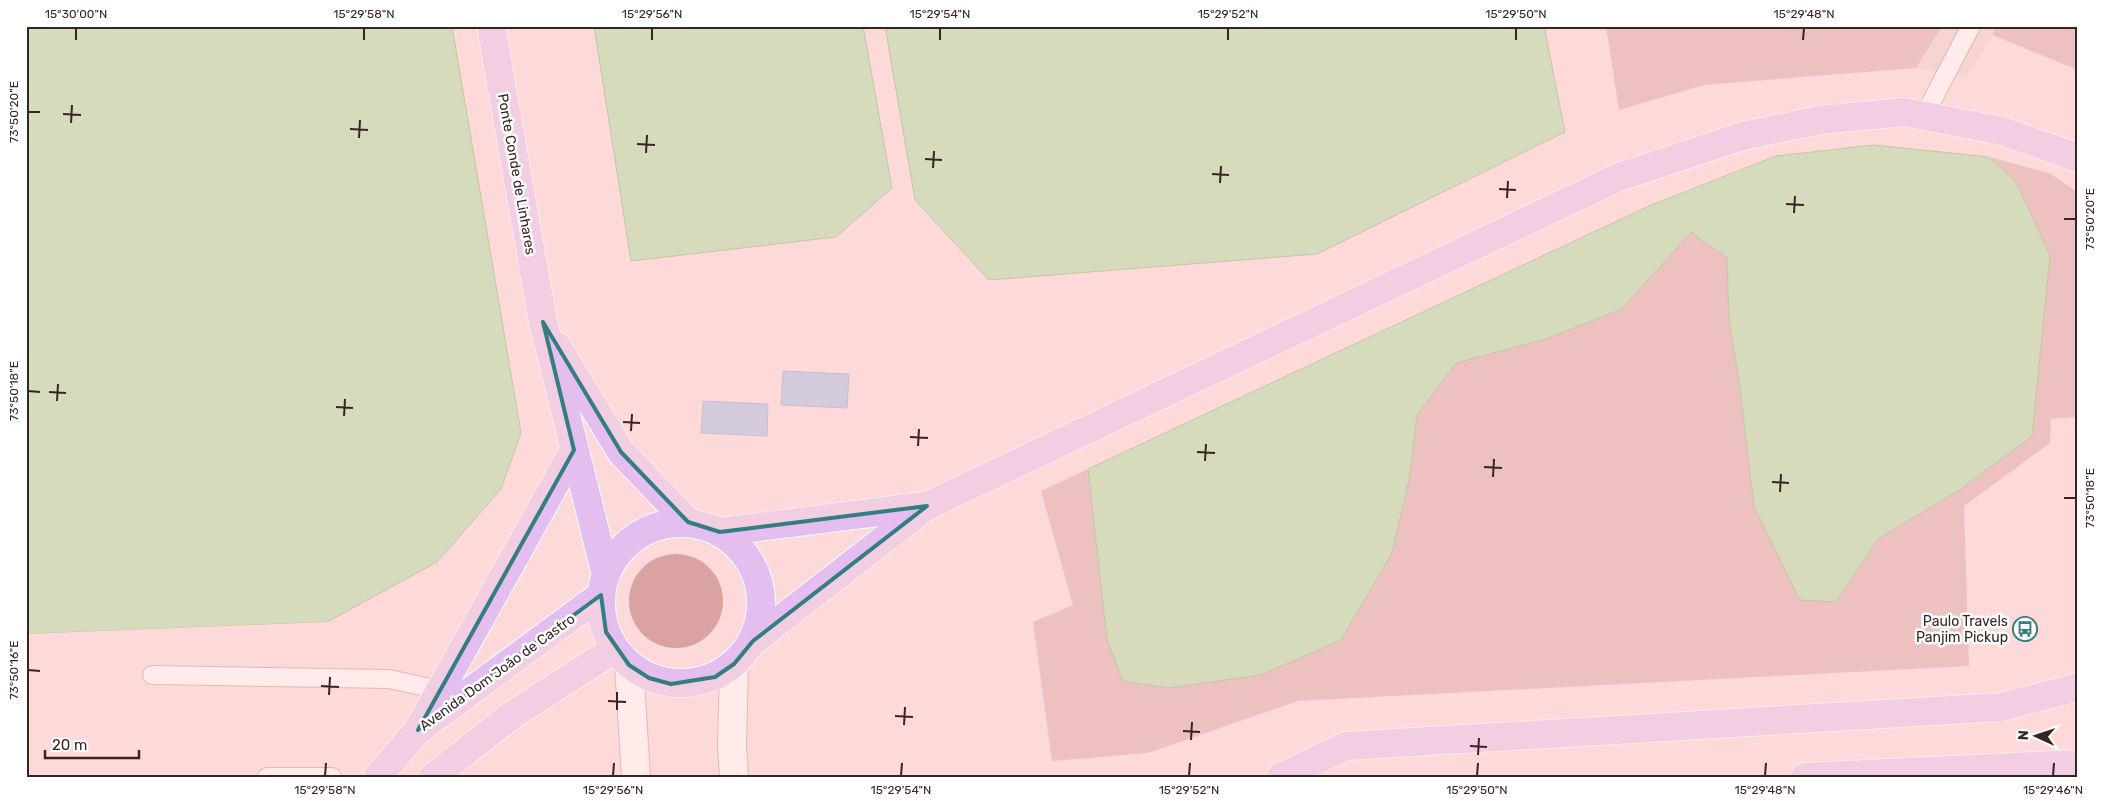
<svg xmlns="http://www.w3.org/2000/svg" width="2104" height="803" font-family="Rubik,sans-serif">
	<rect width="100%" height="100%" fill="#fddad9"/>
	<path fill="#f0c9c9" d="M 1942,26 L 1997,26 L 1968,77 L 1916,68 Z"/>
	<g fill="#daa3a2">
		<path d="M 1606,26 L 1942,26 L 1916,68 L 1704,85 L 1619,110 Z"/>
		<path d="M 1997,26 L 2078,26 L 2078,70 L 1992,35 Z"/>
		<path d="M 1989,157 L 2049,173 L 2078,192 L 2078,417 L 2051,419 L 2050,443 L 1964,506 L 1969,666 L 1298,701 L 1148,753 L 1052,761 L 1033,622 L 1073,605 L 1041,491 L 1088,469 L 1107,640 L 1392,553 L 1409,480 L 1417,415 L 1456,363 L 1546,339 L 1622,309 L 1691,232 L 1727,258 L 1729,320 L 1740,388 L 1836,602 L 1878,539 L 1958,491 L 2032,436 L 2016,182 Z"/>
		<circle cx="676" cy="601" r="47"/>
	</g>
	<g fill="#a6dd98" stroke="#85a675">
		<path d="M 26,26 L 452,26 L 521,433 L 501,489 L 437,562 L 327,622 L 26,634 Z"/>
		<path d="M 594,26 L 863,26 L 892,188 L 836,237 L 631,261 Z"/>
		<path d="M 885,26 L 1544,26 L 1565,132 L 1317,254 L 989,280 L 915,200 Z"/>
		<path d="M 1874,145 L 1989,157 L 2016,182 L 2050,255 L 2032,436 L 1958,491 L 1878,539 L 1836,602 L 1800,600 L 1754,507 L 1740,388 L 1729,320 L 1727,258 L 1691,232 L 1622,309 L 1546,339 L 1456,363 L 1417,415 L 1409,480 L 1392,553 L 1341,640 L 1261,675 L 1169,688 L 1123,681 L 1107,640 L 1088,469 L 1649,206 L 1776,156 Z"/>
	</g>
	<path fill="#fddad9" d="M 327,622 L 327,624 L 26,636 L 26,634 Z"/>
	<g fill="#9fb8e1" stroke="#839cc4">
		<path d="M 783,371 L 849,374 L 847,408 L 781,405 Z"/>
		<path d="M 703,401 L 768,404 L 767,436 L 701,433 Z"/>
	</g>
	<g fill="none" stroke-linecap="round" stroke-linejoin="round">
		<defs>
			<g id="lane">
				<path d="M 1924,116 L 1971,26"/>
				<path d="M 152,675 L 389,679 L 440,690"/>
				<path d="M 267,777 L 332,777"/>
			</g>
			<g id="secondary">
				<path d="M 629,665 L 636,777"/>
				<path d="M 734,777 L 732,746 L 734,664"/>
			</g>
			<g id="primary">
				<path d="M 491,26 L 543,322 L 606,575"/>
				<path d="M 556,345 L 621,452 L 688,522"/>
				<circle cx="681" cy="603" r="80"/>
				<path d="M 720,532 L 926,506"/>
				<path d="M 753,641 L 927,506 L 1619,177 L 1743,136 L 1820,120 L 1904,112 L 2002,131 L 2078,158"/>
				<path d="M 418,730 L 574,450"/>
				<path d="M 378,777 L 418,730 L 601,595"/>
				<path d="M 433,777 L 512,715 L 615,649"/>
				<path d="M 1281,777 L 1346,746 L 2002,707 L 2078,687"/>
				<path d="M 1805,777 L 2078,764"/>
			</g>
		</defs>
		<use href="#lane" stroke="#c48f8f" stroke-width="20"/>
		<use href="#secondary" stroke="#c48f8f" stroke-width="30"/>
		<use href="#primary" stroke="#fff" stroke-width="30"/>
		<use href="#lane" stroke="#fff" stroke-width="18"/>
		<use href="#secondary" stroke="#fff" stroke-width="28"/>
		<use href="#primary" stroke="#e4beee" stroke-width="28"/>
	</g>
	<path d="M0 0H2104V803H0ZM 543,322 L 621,452 L 688,522 L 720,532 L 927,506 L 753,641 L 734,664 L 715,677 L 671,684 L 649,678 L 629,665 L 606,632 L 601,595 L 418,730 L 574,450 Z" fill="#fddad9" fill-opacity=".55" fill-rule="evenodd"/>
	<path fill="none" stroke="#347d80" stroke-width="4" stroke-linejoin="round" d="M 543,322 L 621,452 L 688,522 L 720,532 L 927,506 L 753,641 L 734,664 L 715,677 L 671,684 L 649,678 L 629,665 L 606,632 L 601,595 L 418,730 L 574,450 Z"/>
	<path fill="none" stroke="#392424" stroke-width="2" d="M 76,40 L 76,28M 364,40 L 364,28M 652,40 L 652,28M 940,40 L 940,28M 1228,40 L 1228,28M 1516,40 L 1516,28M 1803,40 L 1804,28M 28,112 L 40,112M 63,114 L 81,115M 71,123 L 72,105M 350,129 L 368,130M 359,138 L 360,120M 637,144 L 655,145M 646,153 L 647,135M 925,159 L 942,160M 933,168 L 934,151M 1212,174 L 1229,175M 1220,183 L 1221,166M 1499,189 L 1516,190M 1507,198 L 1508,181M 1786,204 L 1804,205M 1794,213 L 1795,196M 2064,219 L 2076,219M 28,391 L 40,392M 49,392 L 66,393M 57,401 L 58,384M 336,407 L 353,408M 344,416 L 345,399M 623,422 L 640,423M 631,431 L 632,414M 910,437 L 928,438M 918,446 L 919,429M 1197,452 L 1215,453M 1205,461 L 1206,444M 1484,467 L 1502,468M 1493,477 L 1494,459M 1772,482 L 1789,483M 1780,492 L 1781,474M 2064,498 L 2076,498M 28,670 L 40,671M 321,686 L 339,687M 329,695 L 330,677M 608,701 L 626,702M 617,710 L 617,692M 895,716 L 913,717M 904,725 L 905,707M 1183,731 L 1200,732M 1191,740 L 1192,722M 1470,746 L 1487,747M 1478,755 L 1479,738M 325,776 L 326,763M 613,776 L 614,763M 901,776 L 902,763M 1189,776 L 1190,763M 1477,776 L 1478,763M 1765,776 L 1766,763M 2053,776 L 2054,763"/>
	<defs>
		<symbol id="bus-ring" viewBox="-11 -11 22 22"><circle r="9.5" fill="#fff" stroke="#347d80" stroke-width="1.5"/><path d="M-5-6H5V4H4V6H2V4H-2V6H-4V4H-5ZM-3.5-4V0h7V-4ZM-3.5 1.2v1.5H-2V1.2ZM2 1.2v1.5H3.5V1.2Z" fill="#347d80"/></symbol>
	</defs>
	<g fill-rule="evenodd">
		<use href="#bus-ring" x="2011" y="615" width="28" height="28"/>
	</g>
	<g text-anchor="middle" stroke-width="5" stroke-linejoin="round" paint-order="stroke">
		<g font-size="14" fill="#392424" stroke="#fff">
			<text transform="translate(517 174) rotate(80)" y="5">Ponte Conde de Linhares</text>
			<text transform="translate(497 672) rotate(-36)" y="5">Avenida Dom João de Castro</text>
		</g>
		<g font-size="14" fill="#392424" stroke="#fff" text-anchor="end">
			<text x="2008" y="626">Paulo Travels<tspan x="2008" dy="16">Panjim Pickup</tspan></text>
		</g>
	</g>
	<rect width="2104" height="803" fill="none" stroke="#ffffff" stroke-width="55"/>
	<g transform="translate(2036 736) rotate(273)" stroke="#ffffff" stroke-width="4" paint-order="stroke">
	<path d="M0-4L9 19L0 12L-9 19Z" fill="#392424"/>
	<text y="-8" font-size="14" font-weight="bold" text-anchor="middle" fill="#392424">N</text>
	</g>
	<path d="M45 750v8h94v-8" fill="none" stroke="#392424" stroke-width="2.5"/>
	<text x="52" y="750" font-size="15" fill="#392424" stroke="#ffffff" stroke-width="4" paint-order="stroke">20 m</text>
	<rect x="28" y="28" width="2048" height="748" fill="none" stroke="#392424" stroke-width="2"/>
	<g font-size="12" text-anchor="middle" fill="#392424">
		<text x="76" y="18">15°30'00"N</text>
		<text x="364" y="18">15°29'58"N</text>
		<text x="652" y="18">15°29'56"N</text>
		<text x="940" y="18">15°29'54"N</text>
		<text x="1228" y="18">15°29'52"N</text>
		<text x="1516" y="18">15°29'50"N</text>
		<text x="1804" y="18">15°29'48"N</text>
		<text transform="translate(14 112) rotate(-90)" y="4">73°50'20"E</text>
		<text transform="translate(2090 219) rotate(-90)" y="4">73°50'20"E</text>
		<text transform="translate(14 391) rotate(-90)" y="4">73°50'18"E</text>
		<text transform="translate(2090 498) rotate(-90)" y="4">73°50'18"E</text>
		<text transform="translate(14 670) rotate(-90)" y="4">73°50'16"E</text>
		<text x="325" y="794">15°29'58"N</text>
		<text x="613" y="794">15°29'56"N</text>
		<text x="901" y="794">15°29'54"N</text>
		<text x="1189" y="794">15°29'52"N</text>
		<text x="1477" y="794">15°29'50"N</text>
		<text x="1765" y="794">15°29'48"N</text>
		<text x="2053" y="794">15°29'46"N</text>
	</g>
</svg>
